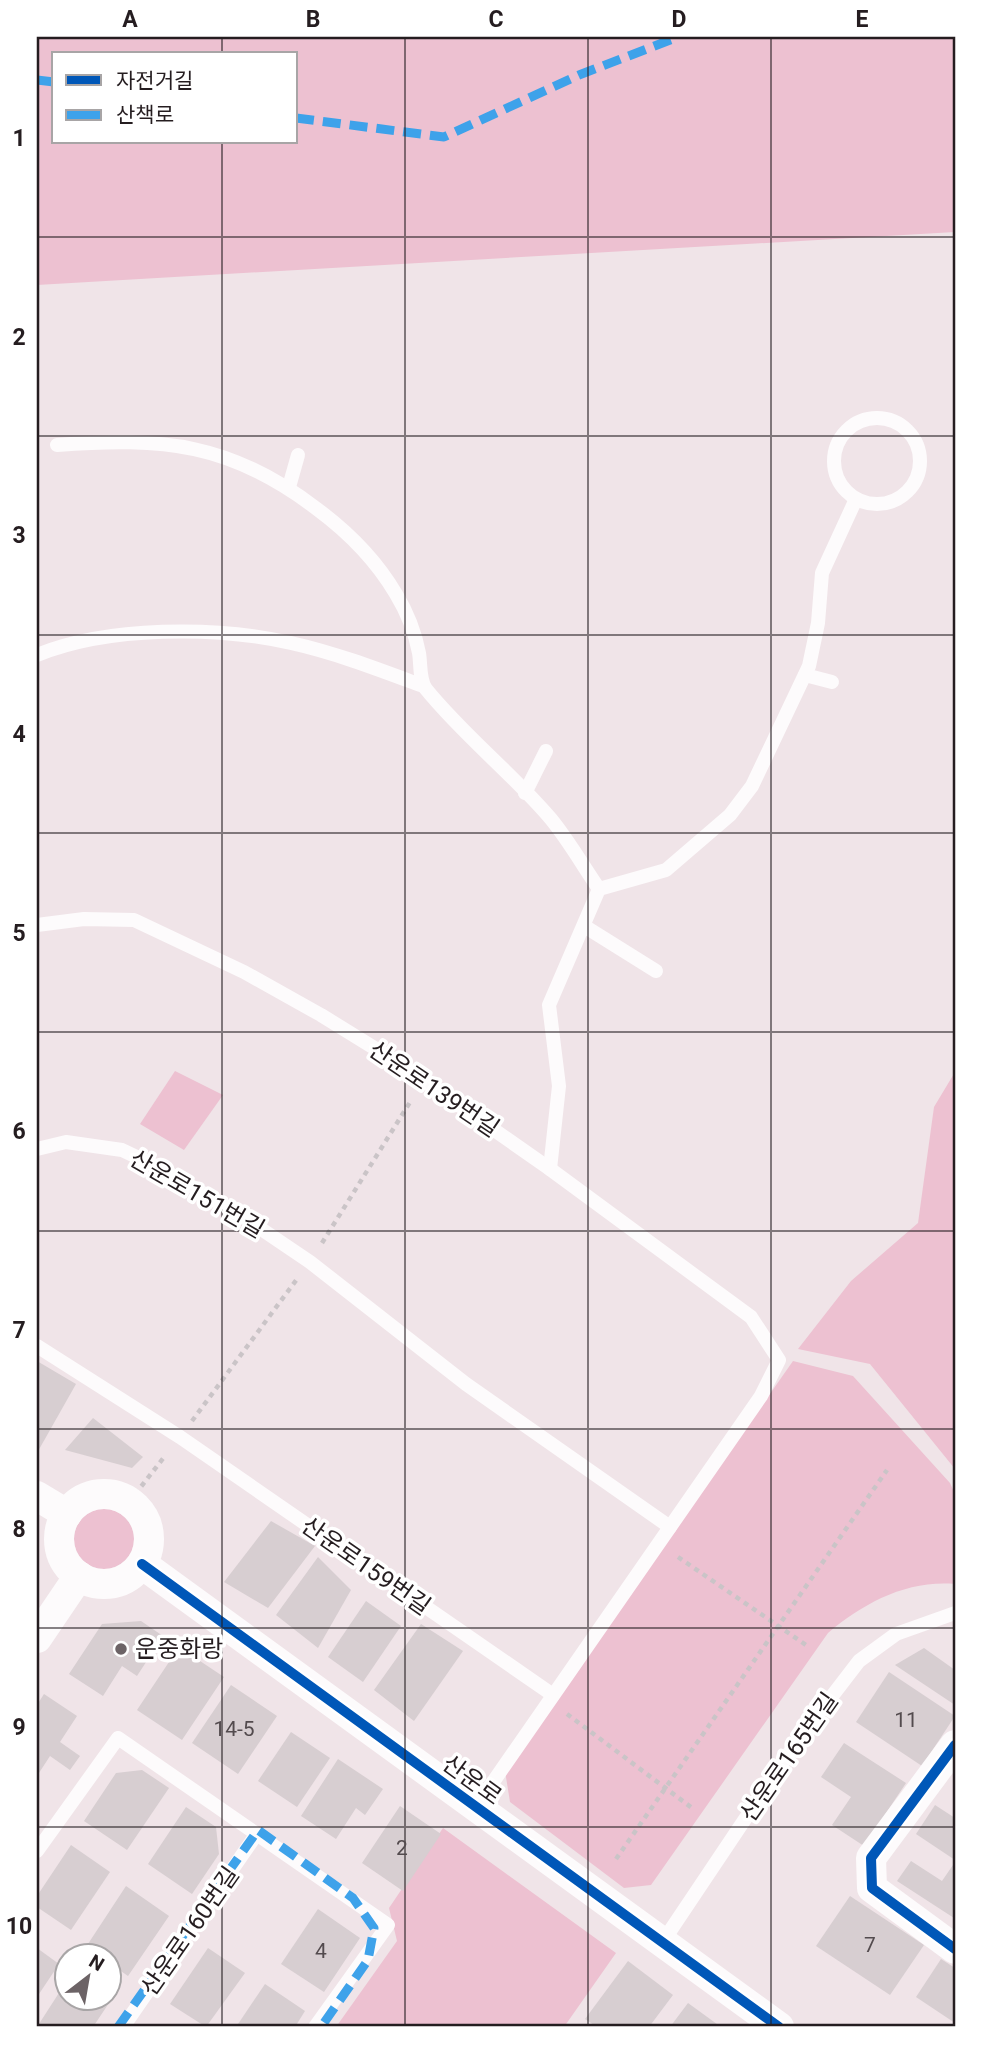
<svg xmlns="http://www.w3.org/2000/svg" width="992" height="2064" font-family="Roboto,'Noto Sans KR',sans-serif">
	<rect width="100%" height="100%" fill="#f0e4e8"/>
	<g fill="#edc1d1" fill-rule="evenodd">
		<path d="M 37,37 L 955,37 L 955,232 L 37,285 ZM 54,54 L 296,54 L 296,142 L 54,142 Z"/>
		<path d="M 175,1071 L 223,1095 L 184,1150 L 140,1124 Z"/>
		<path d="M 955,1072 L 955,1469 L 870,1364 L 798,1349 L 851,1281 L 918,1223 L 934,1107 Z"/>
		<path d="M 793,1361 L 853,1376 L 950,1483 L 955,1494 L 955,1584 C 906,1580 864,1603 828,1633 L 651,1885 L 624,1888 L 510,1802 L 505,1771 Z"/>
		<circle cx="104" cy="1539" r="30"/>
		<path d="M 443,1828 L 616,1953 L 564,2027 L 336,2027 L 397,1941 L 389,1908 Z"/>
	</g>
	<g fill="#d7ced1">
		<path d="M 37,1361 L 76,1384 L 37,1453 Z"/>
		<path d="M 93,1418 L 143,1457 L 132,1468 L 65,1450 Z"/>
		<path d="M 271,1521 L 315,1546 L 268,1608 L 224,1582 Z"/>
		<path d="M 318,1557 L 351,1590 L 318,1648 L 276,1615 Z"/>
		<path d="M 366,1601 L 401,1626 L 363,1682 L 328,1657 Z"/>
		<path d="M 141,1621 L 163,1636 L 137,1676 L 122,1666 L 103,1696 L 69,1674 L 102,1624 Z"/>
		<path d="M 421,1624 L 463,1651 L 414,1721 L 374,1690 Z"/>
		<path d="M 179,1647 L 224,1677 L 182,1740 L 137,1710 Z"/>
		<path d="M 924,1648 L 955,1670 L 955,1705 L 895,1665 Z"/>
		<path d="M 889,1672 L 955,1716 L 922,1766 L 856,1722 Z"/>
		<path d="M 231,1685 L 277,1716 L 238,1774 L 192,1743 Z"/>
		<path d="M 44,1694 L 77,1716 L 60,1742 L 80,1756 L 70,1770 L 50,1756 L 37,1776 L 37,1705 Z"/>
		<path d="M 291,1732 L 330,1758 L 297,1807 L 258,1781 Z"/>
		<path d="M 844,1743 L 906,1783 L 864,1846 L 832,1825 L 851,1797 L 821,1777 Z"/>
		<path d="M 338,1759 L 383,1789 L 365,1815 L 356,1808 L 336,1839 L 301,1816 Z"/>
		<path d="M 142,1770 L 169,1788 L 127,1850 L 84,1821 L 116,1773 Z"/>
		<path d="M 935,1805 L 955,1818 L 955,1860 L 916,1834 Z"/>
		<path d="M 400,1806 L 441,1834 L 403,1891 L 362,1863 Z"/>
		<path d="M 186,1807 L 216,1827 L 219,1854 L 192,1894 L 148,1864 Z"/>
		<path d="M 71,1845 L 110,1872 L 71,1930 L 37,1907 L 37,1896 Z"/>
		<path d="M 911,1861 L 942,1881 L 955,1862 L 954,1918 L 897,1881 Z"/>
		<path d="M 126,1886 L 169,1916 L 128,1976 L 108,1962 L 108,1955 L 98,1955 L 86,1947 Z"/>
		<path d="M 850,1896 L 924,1945 L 890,1995 L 816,1946 Z"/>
		<path d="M 318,1909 L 360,1938 L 324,1992 L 281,1964 Z"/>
		<path d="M 37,1948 L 59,1964 L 37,1997 Z"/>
		<path d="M 208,1948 L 245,1973 L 206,2027 L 170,2004 Z"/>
		<path d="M 941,1959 L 955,1968 L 955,2023 L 916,1997 Z"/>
		<path d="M 628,1961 L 673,1995 L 649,2027 L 597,2027 L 585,2019 Z"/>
		<path d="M 66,1982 L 66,1997 L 100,1997 L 109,2003 L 93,2027 L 37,2027 Z"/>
		<path d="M 265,1984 L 305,2011 L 295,2027 L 236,2027 Z"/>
		<path d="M 688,2003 L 721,2027 L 670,2027 Z"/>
	</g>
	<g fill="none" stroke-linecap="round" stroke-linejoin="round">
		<g stroke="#cac4c7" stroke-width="4.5" stroke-dasharray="5 5" stroke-linecap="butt">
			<path d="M 322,1243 L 412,1099"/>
			<path d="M 192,1421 L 297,1279"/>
			<path d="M 129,1502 L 165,1456"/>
			<path d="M 678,1557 L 806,1645"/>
			<path d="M 567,1714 L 692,1808"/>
			<path d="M 616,1859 L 887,1470"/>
		</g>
		<g stroke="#fdfbfc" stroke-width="14">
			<circle cx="877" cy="461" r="43"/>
			<path d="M 57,445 C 163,437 231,443 317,509 C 348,532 376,560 396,594 C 407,612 415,632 419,653 C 421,664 419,680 426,689 C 464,736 512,773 551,819 C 569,841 583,866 599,889"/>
			<path d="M 289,487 L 298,455"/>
			<path d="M 37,655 C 108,626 216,626 291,643 C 336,653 380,670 423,686"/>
			<path d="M 805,675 L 832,682"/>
			<path d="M 525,793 L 546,751"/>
			<path d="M 37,925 L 84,919 L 134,920 L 244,972 L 321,1015 L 397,1062 L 550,1169 L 751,1317 L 779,1360 L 761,1396 L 475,1808"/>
			<path d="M 584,926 L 656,971"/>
			<path d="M 37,1149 L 66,1142 L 122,1150 L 160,1168 L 242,1216 L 310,1262 L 466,1384 L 670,1527"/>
			<path d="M 550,1169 L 559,1086 L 549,1005 L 599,889 L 666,870 L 730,815 L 752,786 L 809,666 L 818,623 L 822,573 L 856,499"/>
			<path d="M 37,1346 L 180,1437 L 553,1695"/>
			<path d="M 37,1851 L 118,1738 L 388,1925 L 315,2027"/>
			<path d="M 662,1943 L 796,1743 L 859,1661 L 896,1634 L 955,1613"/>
			<path d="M 123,2027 L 256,1835"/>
		</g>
		<g stroke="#fdfbfc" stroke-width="30">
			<circle cx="104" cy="1539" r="45"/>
			<path d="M 37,1496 L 67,1514"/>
			<path d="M 142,1564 L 779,2027"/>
			<path d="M 37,1638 L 79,1576"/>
			<path d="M 955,1745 L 871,1858 L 872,1888 L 955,1949"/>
		</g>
		<g stroke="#3ea2ea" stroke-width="9" stroke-dasharray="18 9" stroke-linecap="butt">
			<path d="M 37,80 L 54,82"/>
			<path d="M 296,118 L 444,137 L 579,75 L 678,37"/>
			<path d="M 118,2027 L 258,1830 L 353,1898 L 374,1928 L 368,1960 L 321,2027"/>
		</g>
		<defs>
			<g id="cycleway">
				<path d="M 142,1564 L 779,2027"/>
				<path d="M 955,1745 L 871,1858 L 872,1888 L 955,1949"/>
			</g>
		</defs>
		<use href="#cycleway" stroke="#fff" stroke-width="15"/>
		<use href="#cycleway" stroke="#0057b8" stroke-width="10"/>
	</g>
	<path fill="none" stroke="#251d20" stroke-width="2" stroke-opacity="0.55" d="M 222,37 L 222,54M 405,37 L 405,2027M 588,37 L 588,2027M 771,37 L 771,2027M 222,142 L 222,2027M 37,237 L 955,237M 37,436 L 955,436M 37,635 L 955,635M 37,833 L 955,833M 37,1032 L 955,1032M 37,1231 L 955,1231M 37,1429 L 955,1429M 37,1628 L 955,1628M 37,1827 L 955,1827"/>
	<circle fill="#6c6366" stroke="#fff" stroke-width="2.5" cx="121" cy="1649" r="7"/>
	<g text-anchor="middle" stroke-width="7" stroke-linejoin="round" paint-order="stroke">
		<g font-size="21" fill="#534b4e">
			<text x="906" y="1727">11</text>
			<text x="234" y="1736">14-5</text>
			<text x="402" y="1855">2</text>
			<text x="870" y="1952">7</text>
			<text x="321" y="1958">4</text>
		</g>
		<g font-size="24" fill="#251d20" stroke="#fff">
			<text transform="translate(434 1089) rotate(34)" y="8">산운로139번길</text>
			<text transform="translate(197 1194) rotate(30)" y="8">산운로151번길</text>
			<text transform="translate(366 1566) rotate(35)" y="8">산운로159번길</text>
			<text transform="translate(789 1757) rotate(-55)" y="8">산운로165번길</text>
			<text transform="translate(472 1780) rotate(36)" y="8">산운로</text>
			<text transform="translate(190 1931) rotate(-55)" y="8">산운로160번길</text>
		</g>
		<g font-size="24" fill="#251d20" stroke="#fff" text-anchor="start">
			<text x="135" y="1657">운중화랑</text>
		</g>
	</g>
	<rect width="992" height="2064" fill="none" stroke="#ffffff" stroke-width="77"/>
	<rect x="52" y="52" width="245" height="91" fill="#ffffff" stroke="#a8a5a6" stroke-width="2"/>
	<rect x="66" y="75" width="35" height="10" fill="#0057b8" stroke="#a8a5a6" stroke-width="2"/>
	<text x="116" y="88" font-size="21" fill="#251d20">자전거길</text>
	<rect x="66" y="110" width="35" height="10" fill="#3ea2ea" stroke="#a8a5a6" stroke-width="2"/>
	<text x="116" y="122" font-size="21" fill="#251d20">산책로</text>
	<g transform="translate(88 1977) rotate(31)"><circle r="33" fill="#ffffff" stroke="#a8a5a6" stroke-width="2"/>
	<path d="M0-5L12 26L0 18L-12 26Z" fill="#6c6366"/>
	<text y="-10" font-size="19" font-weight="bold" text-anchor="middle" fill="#251d20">N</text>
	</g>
	<rect x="38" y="38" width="916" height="1987" fill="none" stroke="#251d20" stroke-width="2.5"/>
	<g font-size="23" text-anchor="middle" font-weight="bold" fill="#251d20">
		<text x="130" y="27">A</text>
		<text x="313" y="27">B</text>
		<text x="496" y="27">C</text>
		<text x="679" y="27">D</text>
		<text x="862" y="27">E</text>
		<text x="19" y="146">1</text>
		<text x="19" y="345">2</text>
		<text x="19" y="543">3</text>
		<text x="19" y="742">4</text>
		<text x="19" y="941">5</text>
		<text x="19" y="1139">6</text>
		<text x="19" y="1338">7</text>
		<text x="19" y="1537">8</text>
		<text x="19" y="1735">9</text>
		<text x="19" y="1934">10</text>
	</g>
</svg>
